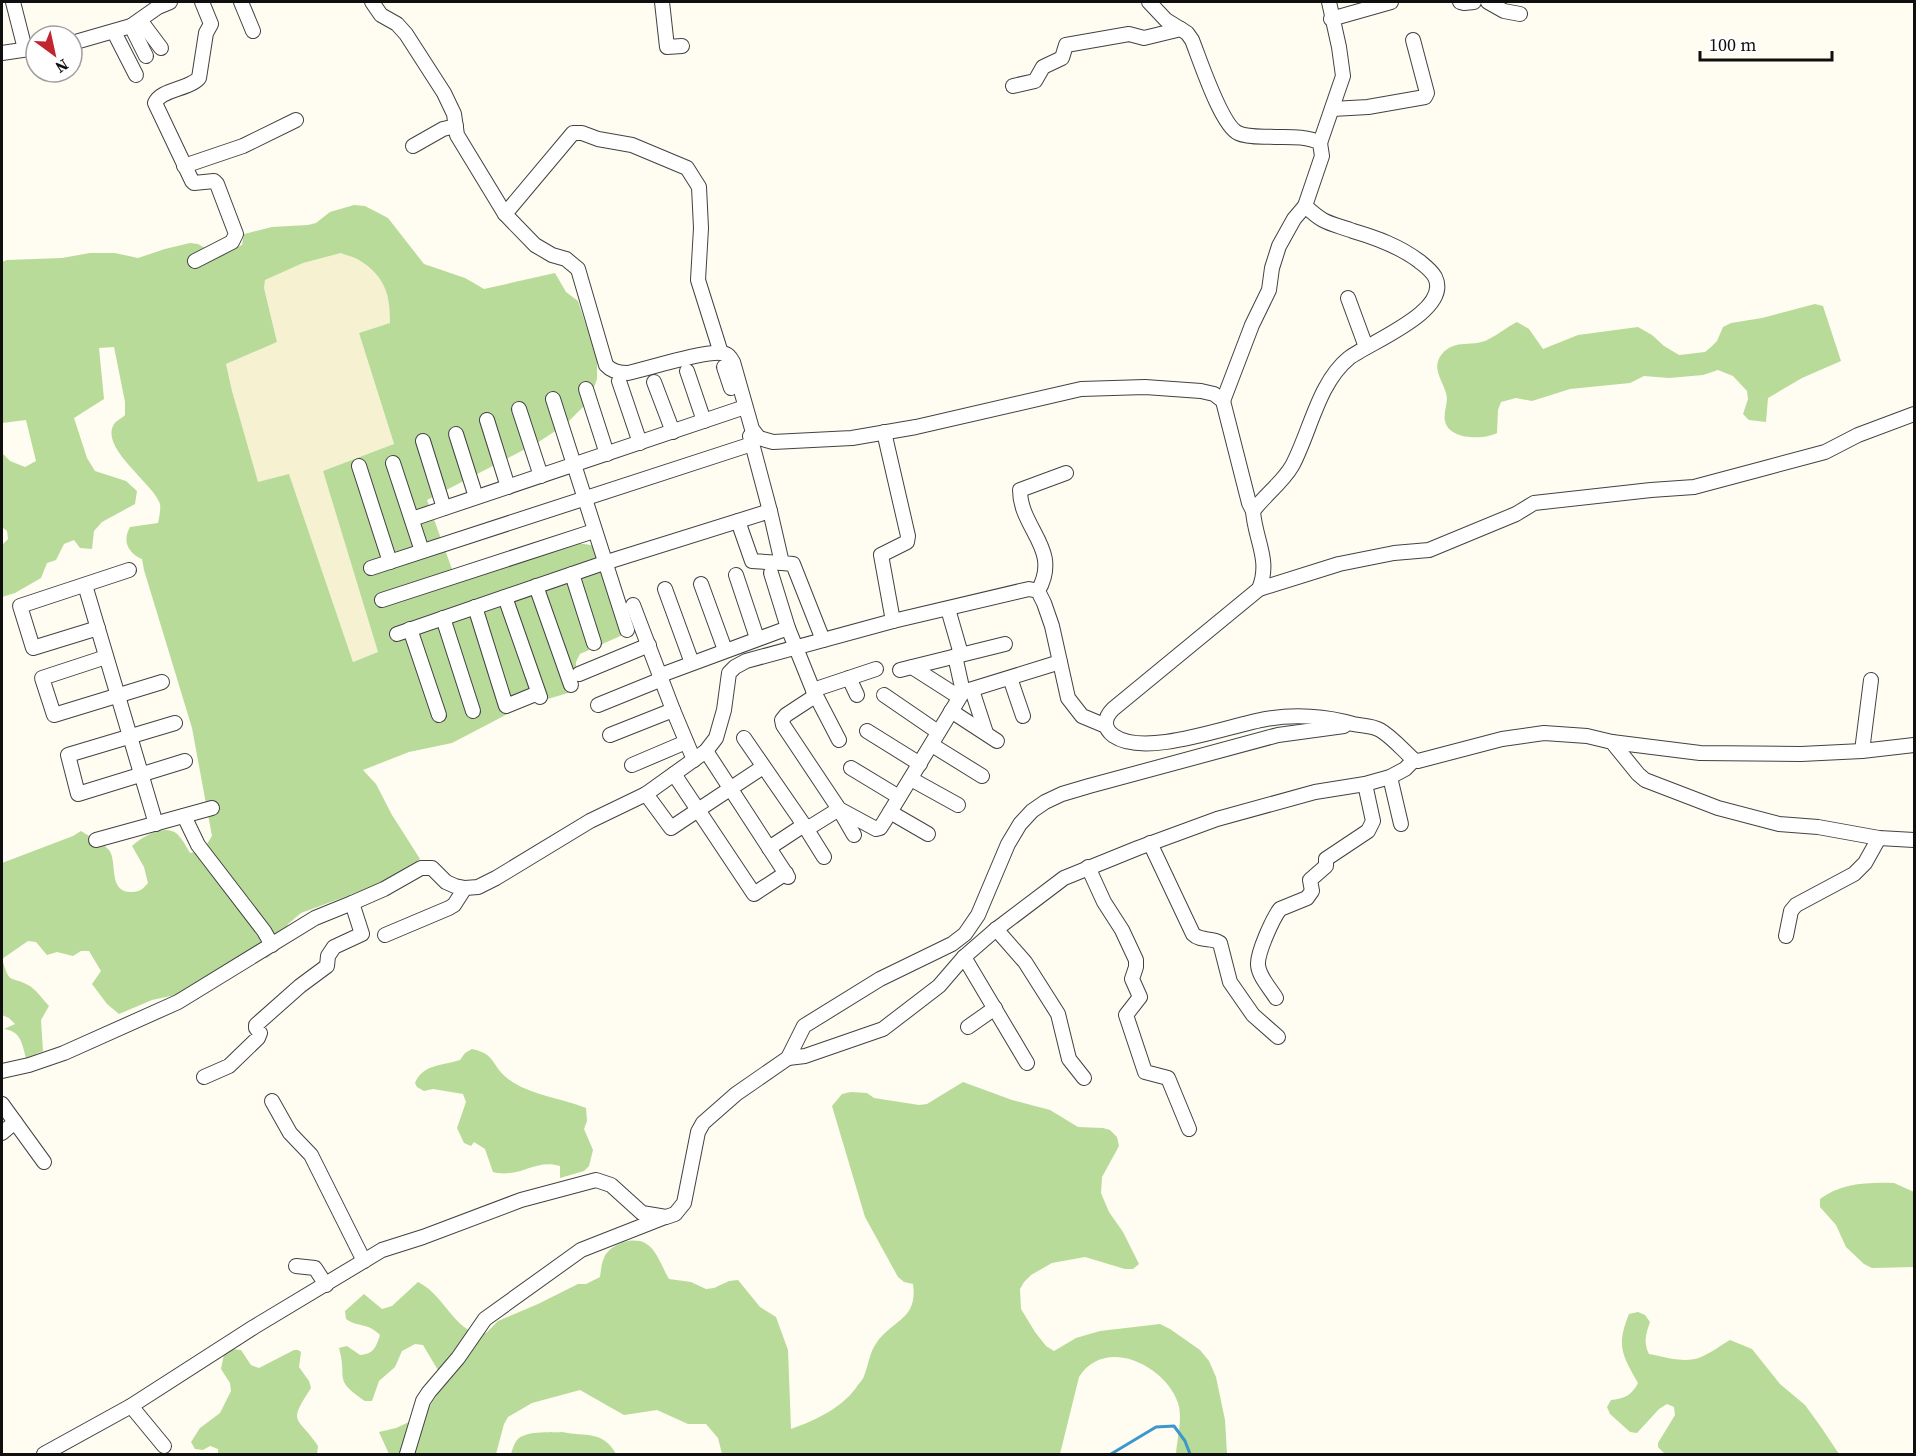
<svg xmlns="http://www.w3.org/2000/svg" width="1916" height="1456" font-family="'Source Serif 4',serif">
	<rect width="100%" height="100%" fill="#fffcf1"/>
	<path fill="#f5f1d1" d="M 341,253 L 356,258 L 375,273 L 385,285 L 390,308 L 390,323 L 359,333 L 394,445 L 323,471 L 378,652 L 353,662 L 289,474 L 258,483 L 232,391 L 226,364 L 277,342 L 264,288 L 265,280 L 303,263 Z"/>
	<g fill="#b8db99" fill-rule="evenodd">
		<path d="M 354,205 L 365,206 L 388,218 L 424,264 L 465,278 L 484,289 L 555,273 L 566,292 L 578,301 L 597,359 L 597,379 L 589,401 L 566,424 L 537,443 L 427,500 L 457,583 C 485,573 563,538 590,545 C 596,546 602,552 606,555 L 627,633 L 580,654 L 576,662 L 576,686 L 568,693 L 521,707 L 452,743 L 409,752 L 363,770 L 376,784 L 392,815 L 420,859 L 377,885 L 301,913 L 288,924 L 280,947 L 267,958 L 244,956 L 208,988 L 152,1000 L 119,1014 L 107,1004 L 92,984 L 101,971 L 89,951 L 81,951 L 73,956 L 57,952 L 47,955 L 36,942 L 28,941 L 2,959 C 10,985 8,975 28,985 C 36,989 43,1000 49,1006 L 41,1020 L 43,1051 L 26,1058 C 22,1044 21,1031 4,1029 L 15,1024 L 9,1018 L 2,1015 L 2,863 L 73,836 L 81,831 C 90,837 103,843 109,850 C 118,861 107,893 132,892 C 140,892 144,888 148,883 L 144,867 L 132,846 C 141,837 164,824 176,833 C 182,838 186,846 190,853 L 203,850 L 212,836 L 192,728 L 144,570 L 142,559 C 128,553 122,541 130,527 L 158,523 C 159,518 161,509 160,504 C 154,484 99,448 114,424 C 116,421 122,418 125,415 L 125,402 L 114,347 L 99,348 L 104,399 L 74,418 L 87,458 L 95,471 L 126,481 L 137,491 L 135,504 L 102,522 L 94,531 L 92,549 L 80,548 L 74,540 L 64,544 L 56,560 L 47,563 L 41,578 L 15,593 L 2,597 L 2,545 L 8,539 L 7,531 L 2,527 L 2,453 L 10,461 L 25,467 L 36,461 L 26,420 L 2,423 L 2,262 L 7,260 L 62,258 L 90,253 L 115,253 L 138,258 L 165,249 L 190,243 L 198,244 L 217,255 L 242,245 L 244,234 L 272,227 L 308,225 L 316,223 L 330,212 ZM 341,253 C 347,256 353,256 359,260 C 385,277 390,293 390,323 L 359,333 L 394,444 L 323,471 L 378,652 L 353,662 L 289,474 L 258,482 L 232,391 L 226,364 L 277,342 L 264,288 L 265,280 L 303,263 Z"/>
		<path d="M 1815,304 L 1823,306 L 1841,361 L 1802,378 L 1768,398 L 1766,422 L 1749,420 L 1743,414 L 1748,399 L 1747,391 L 1733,376 L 1718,370 L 1703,375 L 1669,378 L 1644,376 L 1630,383 L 1570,389 L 1532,401 L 1516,398 L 1501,402 L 1498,410 L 1497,433 C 1483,440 1449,440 1445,421 C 1443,412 1449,403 1446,393 C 1442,380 1431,367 1442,354 C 1455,338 1474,348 1489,339 C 1499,334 1507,327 1517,322 L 1529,329 L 1543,349 L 1578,335 L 1638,327 L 1652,335 L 1664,346 L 1679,355 L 1688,354 L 1705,352 L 1711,347 L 1717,341 L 1723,327 L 1731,323 L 1762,318 Z"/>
		<path d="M 472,1049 C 496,1054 491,1065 507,1078 C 528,1095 561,1098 586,1108 L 587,1121 L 584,1129 L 593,1150 L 589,1166 L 584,1171 L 560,1178 L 560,1166 C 536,1158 519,1179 493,1172 L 485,1149 L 474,1142 L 471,1146 L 464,1143 L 457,1128 L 466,1102 L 463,1094 L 433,1089 L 424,1091 L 417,1087 L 415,1083 C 423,1064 441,1066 460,1060 L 465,1053 Z"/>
		<path d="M 963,1082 L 1012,1100 L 1050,1110 L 1078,1127 L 1103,1128 L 1110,1130 L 1117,1137 L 1119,1146 L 1102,1177 L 1101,1193 L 1109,1212 L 1123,1232 L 1139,1264 L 1133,1269 L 1125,1269 L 1085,1257 L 1052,1263 L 1031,1275 L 1024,1282 L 1020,1289 L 1021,1309 L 1035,1332 L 1046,1346 L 1054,1351 L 1076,1338 L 1100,1331 L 1160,1324 L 1170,1329 L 1200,1350 L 1209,1361 L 1216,1377 L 1225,1420 L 1227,1454 L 1176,1454 C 1177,1439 1183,1418 1178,1403 C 1165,1365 1105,1336 1079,1377 L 1060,1454 L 722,1454 L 718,1438 L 706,1424 L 688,1424 L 657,1410 L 624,1415 L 580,1390 L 532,1403 L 508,1417 L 504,1424 L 496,1454 L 389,1454 L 379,1432 L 396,1428 L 424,1415 L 445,1382 L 423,1345 L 415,1344 L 402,1351 L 395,1367 L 379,1381 L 372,1401 L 365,1401 C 332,1378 348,1381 339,1348 L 347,1346 L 360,1355 C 374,1354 376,1347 380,1335 C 367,1322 359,1328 346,1319 L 345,1311 L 364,1294 L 382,1309 L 392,1306 L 418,1282 C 440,1293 448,1316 467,1329 C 472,1333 480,1332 486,1333 L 498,1321 L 538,1304 L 578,1284 L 586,1284 L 600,1277 C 601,1271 601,1264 604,1258 C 609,1245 632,1236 645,1243 C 657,1249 662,1268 669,1279 L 691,1282 L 706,1289 L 714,1288 L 729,1281 L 738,1280 L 760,1307 L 776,1317 L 788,1350 L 791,1429 C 816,1420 840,1409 856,1388 C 858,1384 863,1380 864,1376 C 869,1364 869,1353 877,1342 C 894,1319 918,1319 913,1284 L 904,1282 L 898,1277 L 865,1217 L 832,1106 L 842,1094 L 851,1092 L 867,1093 L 874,1098 L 919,1105 L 927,1104 Z"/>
		<path d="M 1894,1183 L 1914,1192 L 1914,1267 L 1872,1268 L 1864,1264 L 1846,1247 L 1836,1225 L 1820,1207 L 1820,1199 C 1841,1183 1869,1182 1894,1183 Z"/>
		<path d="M 1638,1312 L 1645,1315 L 1650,1322 C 1646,1334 1643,1342 1649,1354 C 1665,1357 1686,1364 1701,1357 C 1711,1353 1721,1345 1730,1340 L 1752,1349 L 1780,1384 L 1805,1405 L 1821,1427 L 1839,1454 L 1665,1454 L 1658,1447 L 1658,1443 L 1675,1415 L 1674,1407 L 1667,1404 L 1659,1409 L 1637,1433 L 1630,1432 L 1610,1414 L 1607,1407 L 1611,1400 C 1624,1399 1632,1395 1638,1383 C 1622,1355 1616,1346 1629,1314 Z"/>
		<path d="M 232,1349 L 241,1350 L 251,1365 L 259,1368 L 294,1350 L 298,1350 L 301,1352 L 299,1367 L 309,1381 L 311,1388 C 287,1425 297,1415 318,1446 L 317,1454 L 218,1454 L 218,1449 L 210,1446 L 203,1450 L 195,1449 L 191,1442 L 200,1428 L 220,1413 L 231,1391 L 230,1383 L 221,1369 L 224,1354 Z"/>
		<path d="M 562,1432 C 586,1437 603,1430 616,1454 L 511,1454 C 512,1450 514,1444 517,1440 C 526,1430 549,1433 562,1432 Z"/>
	</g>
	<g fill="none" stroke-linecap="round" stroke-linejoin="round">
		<path stroke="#3c97ce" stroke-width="3" d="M 1111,1454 L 1156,1427 L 1174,1426 L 1185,1441 L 1190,1454"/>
		<defs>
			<g id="minor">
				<path d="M 13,2 L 25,49"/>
				<path d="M 241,2 L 253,31"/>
				<path d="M 372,2 L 381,15 L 397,24 L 406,34 L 444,93 L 454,114 L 457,135 L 505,214 L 535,245 L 552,255 L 566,259 L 578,269 L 606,365 C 612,372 620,373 628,373 C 651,368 702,351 722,353 C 728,354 730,357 733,362 L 752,429 L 759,438 L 773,442 L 852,438 L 916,427 L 1081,389 L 1145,387 L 1201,391 L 1214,394 L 1223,401 L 1249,503 L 1253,511"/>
				<path d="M 662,2 L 667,47 L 682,46"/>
				<path d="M 1149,2 L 1166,20 L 1187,33 L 1192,40 C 1200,60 1221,125 1238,133 C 1248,138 1264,136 1275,137 C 1289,137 1308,136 1320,143 L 1322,156 L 1305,206 C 1311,211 1316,216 1323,220 C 1332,225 1343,227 1353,231 C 1377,238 1399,246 1419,261 C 1425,266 1431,270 1435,277 C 1452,311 1370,342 1349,358 C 1318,383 1310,433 1292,466 C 1282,483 1265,495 1253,511 C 1255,540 1271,560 1259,589 L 1113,709 C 1104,718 1103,728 1114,736 C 1146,758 1230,725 1266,719 C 1294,714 1327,716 1353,724 C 1362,726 1371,725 1380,730 C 1392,737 1403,750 1414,760 L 1418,761 L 1502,739 L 1544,733 L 1587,736 L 1612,742 L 1638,774 L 1645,780 L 1718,808 L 1779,824 L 1818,827 L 1879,838 L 1914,840"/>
				<path d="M 1460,2 L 1464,3 L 1474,2"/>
				<path d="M 1488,2 L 1504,11 L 1520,14"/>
				<path d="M 1331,19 L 1391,2"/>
				<path d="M 140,20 L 161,48"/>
				<path d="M 131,26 L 146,56"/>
				<path d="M 114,32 L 136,75"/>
				<path d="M 72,43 L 131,26 L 158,7 L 170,2"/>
				<path d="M 2,53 L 36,48"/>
				<path d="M 1013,86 L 1035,81 L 1043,67 L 1062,58 L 1066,45 L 1129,34 L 1144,38 L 1181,29"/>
				<path d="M 1332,109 L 1368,107 L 1425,97 L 1427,93 L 1413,40"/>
				<path d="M 1320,143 L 1343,76 L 1339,47 L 1329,2"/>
				<path d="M 413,146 L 443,129 L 456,126"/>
				<path d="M 184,166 L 243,146 L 296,120"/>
				<path d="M 505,214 L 573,133 L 582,133 L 598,139 L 632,145 L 687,168 L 699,187 L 701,228 L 698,280 L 721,353"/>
				<path d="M 195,261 L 232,242 L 236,234 L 217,184 L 214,181 L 194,183 L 192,181 L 155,103 C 161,89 188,90 199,78 L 206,33 L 211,24 L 202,2"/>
				<path d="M 1348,298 L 1366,347"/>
				<path d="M 724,367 L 731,388"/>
				<path d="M 687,371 L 704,421"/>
				<path d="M 619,381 L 640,443"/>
				<path d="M 654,382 L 673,432"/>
				<path d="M 586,389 L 607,454"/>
				<path d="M 553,399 L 627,630"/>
				<path d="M 1223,401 L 1252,325 L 1269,290 L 1272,268 L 1279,246 L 1294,219 L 1305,206"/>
				<path d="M 519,409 L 541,476"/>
				<path d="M 487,420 L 508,487"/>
				<path d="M 884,432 L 908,536 L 907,542 L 881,555 L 893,621"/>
				<path d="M 456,434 L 476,497"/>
				<path d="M 750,436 L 770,511 L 782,563 L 793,564 L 823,640"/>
				<path d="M 423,441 L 444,508"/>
				<path d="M 393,463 L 422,551"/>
				<path d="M 359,466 L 390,562"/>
				<path d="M 412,519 L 745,407"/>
				<path d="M 738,521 L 752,561 L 782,563"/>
				<path d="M 371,568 L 752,444"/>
				<path d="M 771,573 L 788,628"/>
				<path d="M 572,574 L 594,643"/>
				<path d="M 736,575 L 757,638"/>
				<path d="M 701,584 L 725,650"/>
				<path d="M 85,585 L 156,824"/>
				<path d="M 536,586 L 571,685"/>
				<path d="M 665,589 L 692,663"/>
				<path d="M 1259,589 L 1339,564 L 1394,553 L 1429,550 L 1516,514 L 1534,503 L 1651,490 L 1694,487 L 1769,467 L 1825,452 L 1858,435 L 1914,414"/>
				<path d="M 1038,591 C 1062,549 1020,529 1020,490 L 1066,473"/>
				<path d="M 505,597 L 540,697"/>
				<path d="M 382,600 L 594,531"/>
				<path d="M 633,605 L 673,710 L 694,760"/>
				<path d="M 475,607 L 506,706 L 538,693"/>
				<path d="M 948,609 L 961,654"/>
				<path d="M 443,618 L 473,711"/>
				<path d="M 98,628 L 33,648 L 20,606 L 129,570"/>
				<path d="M 410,629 L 439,715"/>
				<path d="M 397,634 L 604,563 L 770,511"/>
				<path d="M 955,656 L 963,692"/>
				<path d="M 106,657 L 42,678 L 54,715 L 162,682"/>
				<path d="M 912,667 L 959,697"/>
				<path d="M 900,670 L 1005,644"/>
				<path d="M 579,674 L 649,645"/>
				<path d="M 661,675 L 788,628 L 813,690 L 839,740"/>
				<path d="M 849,678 L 857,695"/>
				<path d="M 1010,678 L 1023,716"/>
				<path d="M 813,690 L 876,669"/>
				<path d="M 972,690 L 986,733"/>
				<path d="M 884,695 L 938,732"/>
				<path d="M 815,696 L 786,715 L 782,720 L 783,725 L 839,809 L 876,829 L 880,828 L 884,822 L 963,692 L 1060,662"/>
				<path d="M 598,705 L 662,679"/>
				<path d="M 951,711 L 997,741"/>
				<path d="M 175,723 L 68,755 L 78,794 L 185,761"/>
				<path d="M 867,731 L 920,764"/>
				<path d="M 610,735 L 673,710"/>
				<path d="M 744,738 L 804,825 L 810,827 L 839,809 L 854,835"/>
				<path d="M 1612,742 L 1700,753 L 1801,754 L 1862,751 L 1914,745"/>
				<path d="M 932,745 L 982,776"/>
				<path d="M 706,751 L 788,877"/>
				<path d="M 1862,751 L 1871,680"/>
				<path d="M 632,765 L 686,742"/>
				<path d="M 851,768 L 899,797"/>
				<path d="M 674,774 L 698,810 L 763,767"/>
				<path d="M 1390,777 L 1401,824"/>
				<path d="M 911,779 L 958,805"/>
				<path d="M 646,794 L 671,828 L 698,810 L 754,894 L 786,873"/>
				<path d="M 890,812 L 928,834"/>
				<path d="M 184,816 L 198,845 L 264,931 L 272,945"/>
				<path d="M 96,840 L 212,808"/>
				<path d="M 1150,843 L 1193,934 C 1201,942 1212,937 1220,943 L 1230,982 L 1253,1015 L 1278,1037"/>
				<path d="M 769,848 L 804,825 L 824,857"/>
				<path d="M 1088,867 L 1104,902 L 1122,930 L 1136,960 L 1136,967 L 1132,979 L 1140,997 L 1126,1015 L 1145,1072 L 1168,1078 L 1189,1129"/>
				<path d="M 996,929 L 1025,962 L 1058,1014 L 1069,1059 L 1084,1078"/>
				<path d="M 385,935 L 449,908 L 454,905 L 465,888"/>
				<path d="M 1786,936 L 1791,911 L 1796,905 L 1854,874 L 1865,863 L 1879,838"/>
				<path d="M 964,957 L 1027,1063"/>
				<path d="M 1276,998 C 1270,988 1259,977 1258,965 C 1257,953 1273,918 1280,909 L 1307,898 L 1312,891 L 1310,880 L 1326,866 L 1326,859 L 1368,831 L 1373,821 L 1365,784"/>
				<path d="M 968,1027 L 995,1008"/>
				<path d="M 788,1058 L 805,1056 L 883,1029 L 939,986 L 964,957 L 994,931 L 1064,878 L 1138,848 L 1217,819 L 1315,792 L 1365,784 L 1390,777 L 1405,769 L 1414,760"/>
				<path d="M 2,1071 L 29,1065 L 64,1053 L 178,1002 L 315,918 L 352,903"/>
				<path d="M 204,1077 L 229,1066 L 258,1038 L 260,1033 L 256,1028 L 256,1025 L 300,986 L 327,966 L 328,956 L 334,947 L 362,934 L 352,903 L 384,889 L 421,868 L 432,868 L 446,882 L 455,886 L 465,888 L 478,887 L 496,878 L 590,821 L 646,794 L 706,751 L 716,738 L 724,710 L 729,673 L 735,667 L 746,661 L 893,621 L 1029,589 L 1038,591 L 1044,603 L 1052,626 L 1068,698 L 1082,716 L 1106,726"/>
				<path d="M 272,1101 L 290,1133 L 311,1155 L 364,1261"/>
				<path d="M 2,1104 L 44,1162"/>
				<path d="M 2,1133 L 15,1122"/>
				<path d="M 296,1266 L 315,1268 L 326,1285"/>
				<path d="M 131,1406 L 164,1446"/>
				<path d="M 44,1454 L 131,1406 L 254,1327 L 382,1250 L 423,1237 L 521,1200 L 596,1180 L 611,1185 L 642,1213 L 666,1217 L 675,1214 L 684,1203 L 698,1132 L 703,1123 L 736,1094 L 788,1058 L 804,1026 L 880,979 L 952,944 L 965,934 L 978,915 L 1008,844 L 1020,824 L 1032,811 L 1045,802 L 1062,794 L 1089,786 L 1278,735 L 1344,726"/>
				<path d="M 407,1454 L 423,1401 L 429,1392 L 458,1358 L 485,1319 L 581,1250 L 665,1217"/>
			</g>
		</defs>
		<use href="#minor" stroke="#424242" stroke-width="16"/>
		<use href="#minor" stroke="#fff" stroke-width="14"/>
	</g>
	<rect width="1916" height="1456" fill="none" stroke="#0f0f0f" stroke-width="6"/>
	<g transform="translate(54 54) rotate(147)"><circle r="28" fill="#ffffff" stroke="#9f9f9f" stroke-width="1.5"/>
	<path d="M0-4.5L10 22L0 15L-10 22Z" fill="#c12530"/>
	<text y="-9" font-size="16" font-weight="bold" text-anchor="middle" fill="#0f0f0f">N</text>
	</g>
	<path d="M1700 51v9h132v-9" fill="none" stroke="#0f0f0f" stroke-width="3"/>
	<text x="1709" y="51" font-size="18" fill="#0f0f0f" stroke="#ffffff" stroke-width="4.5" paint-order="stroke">100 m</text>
</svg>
